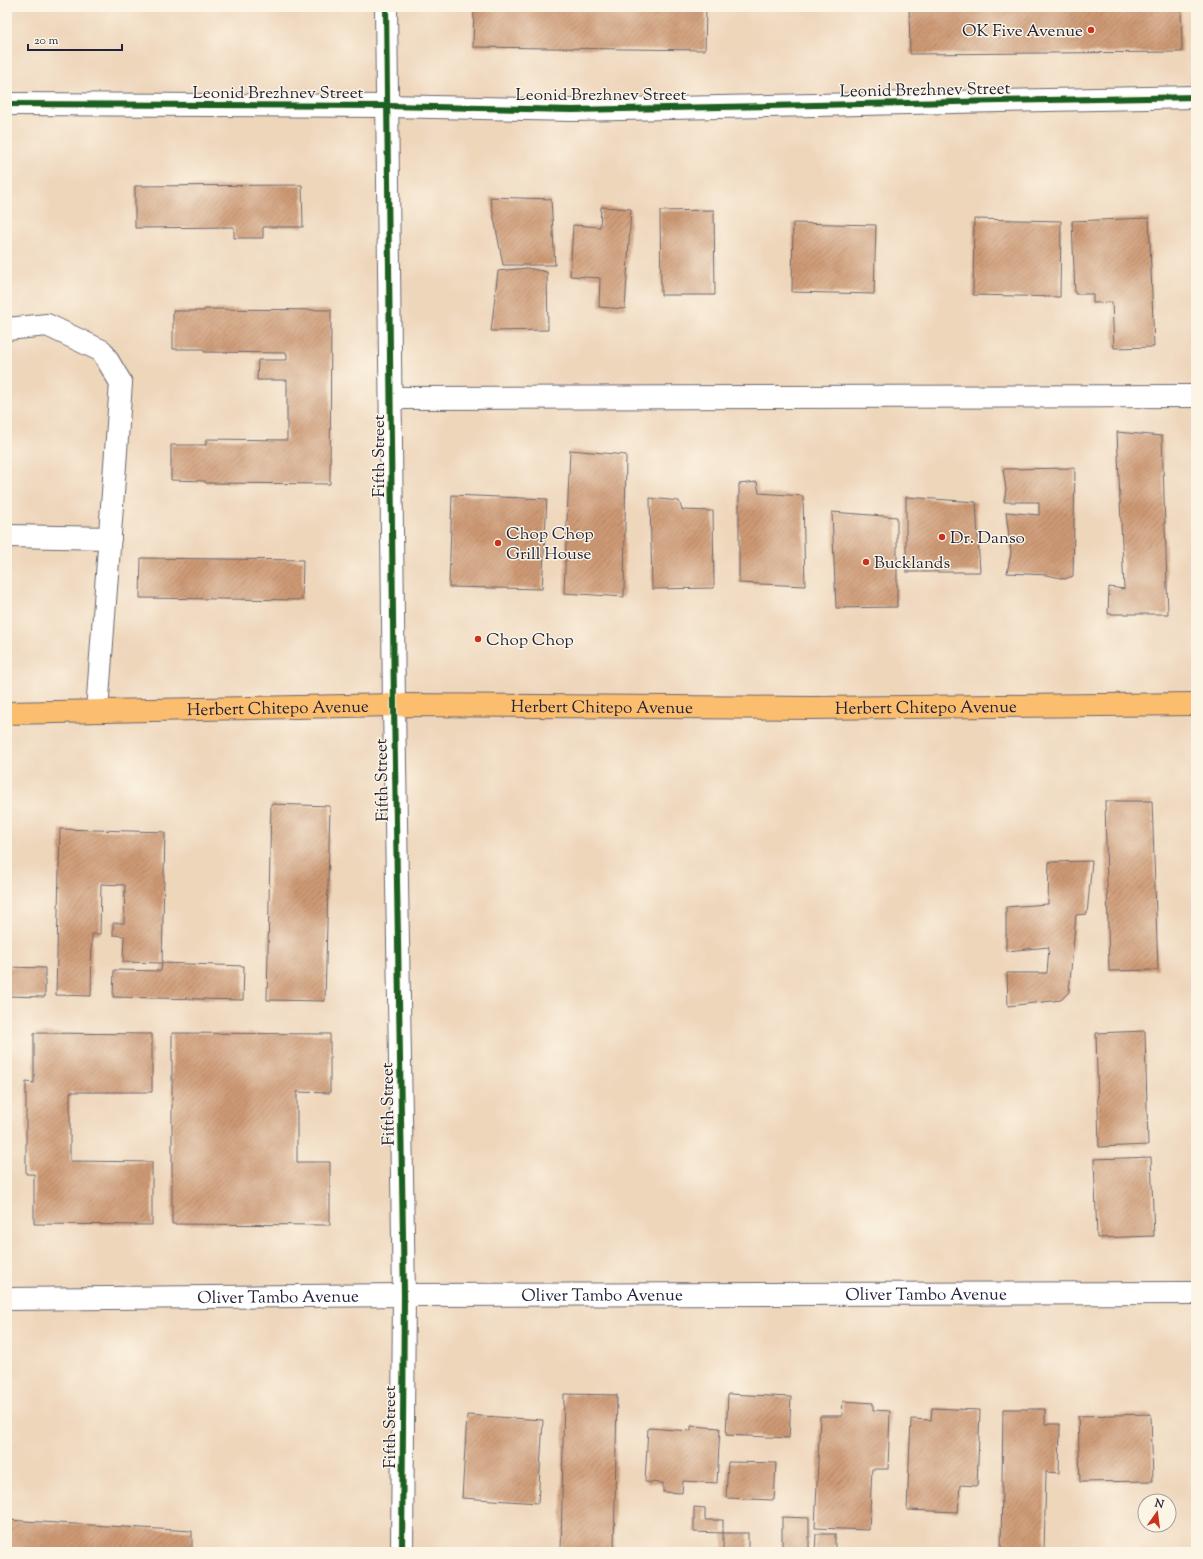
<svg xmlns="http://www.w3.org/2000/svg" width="1203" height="1559" font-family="'Sorts Mill Goudy',serif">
	<defs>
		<pattern id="building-hatch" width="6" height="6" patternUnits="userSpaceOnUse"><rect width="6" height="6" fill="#ce9a75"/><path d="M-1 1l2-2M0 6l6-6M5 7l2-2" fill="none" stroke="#a77d61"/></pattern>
	</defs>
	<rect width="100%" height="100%" fill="#fcf5e5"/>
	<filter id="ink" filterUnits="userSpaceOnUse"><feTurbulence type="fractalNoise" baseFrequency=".025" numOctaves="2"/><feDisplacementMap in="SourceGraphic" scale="8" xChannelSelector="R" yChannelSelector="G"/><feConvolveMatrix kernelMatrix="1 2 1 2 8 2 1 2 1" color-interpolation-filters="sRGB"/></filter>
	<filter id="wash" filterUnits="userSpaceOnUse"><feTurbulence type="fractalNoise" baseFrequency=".012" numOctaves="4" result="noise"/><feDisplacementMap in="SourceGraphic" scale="16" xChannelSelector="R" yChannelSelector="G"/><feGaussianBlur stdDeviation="0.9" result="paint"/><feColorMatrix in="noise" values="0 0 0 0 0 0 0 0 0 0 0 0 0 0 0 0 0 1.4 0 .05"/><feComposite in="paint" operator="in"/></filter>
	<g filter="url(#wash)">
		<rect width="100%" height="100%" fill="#f5e8ce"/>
		<path fill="#eed6bb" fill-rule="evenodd" d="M 7,7 L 1196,7 L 1196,1552 L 7,1552 ZM 1145,1501 L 1169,1501 L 1169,1525 L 1145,1525 Z"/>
		<g id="blocks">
			<g fill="url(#building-hatch)">
				<path d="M 474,7 L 706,7 L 705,50 L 473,47 Z"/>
				<path d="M 909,7 L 1181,7 L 1182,52 L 910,54 Z"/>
				<path d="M 302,185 L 303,227 L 263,227 L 263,238 L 234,238 L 234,227 L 135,228 L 135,186 Z"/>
				<path d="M 490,197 L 551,199 L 555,265 L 503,265 Z"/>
				<path d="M 601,207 L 631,209 L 625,309 L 599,307 L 600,278 L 570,276 L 573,225 L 600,227 Z"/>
				<path d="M 714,210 L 715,295 L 661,295 L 660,211 Z"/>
				<path d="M 1149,218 L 1154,347 L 1114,348 L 1112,302 L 1093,303 L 1093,294 L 1075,294 L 1072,221 Z"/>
				<path d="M 974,219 L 1061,221 L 1060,297 L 973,295 Z"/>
				<path d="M 793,223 L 876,225 L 874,294 L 792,292 Z"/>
				<path d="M 527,268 L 547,272 L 548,330 L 491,331 L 498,271 Z"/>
				<path d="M 205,309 L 331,310 L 330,484 L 206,483 L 205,481 L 171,480 L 171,445 L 206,445 L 206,439 L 287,440 L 287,380 L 257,380 L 258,360 L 287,360 L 287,353 L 204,352 L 204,349 L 173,349 L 173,311 L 204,311 Z"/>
				<path d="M 1117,432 L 1162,436 L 1168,614 L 1108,614 L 1109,587 L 1124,589 Z"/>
				<path d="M 570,450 L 626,455 L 624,597 L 564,593 Z"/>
				<path d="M 1075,468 L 1073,576 L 1065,579 L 1047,575 L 1007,573 L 1011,553 L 1006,512 L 1039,515 L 1039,502 L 1004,502 L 1006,489 L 1003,469 Z"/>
				<path d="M 757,482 L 759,493 L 803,496 L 805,586 L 739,583 L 739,484 Z"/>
				<path d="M 452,495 L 547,499 L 542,589 L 449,587 Z"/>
				<path d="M 906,497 L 976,502 L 980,572 L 906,572 Z"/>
				<path d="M 650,498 L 679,501 L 682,510 L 713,511 L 714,588 L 652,589 Z"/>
				<path d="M 832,512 L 897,517 L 897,607 L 836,608 Z"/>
				<path d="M 141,558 L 303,560 L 302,600 L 140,598 Z"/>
				<path d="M 1105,801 L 1152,801 L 1158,970 L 1109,971 Z"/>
				<path d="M 271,804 L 330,806 L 325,1001 L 267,1000 Z"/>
				<path d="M 60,829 L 165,832 L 162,963 L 244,966 L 243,1000 L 113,997 L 114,970 L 161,971 L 162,963 L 123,962 L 124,936 L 113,935 L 113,923 L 124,923 L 125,885 L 101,884 L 100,934 L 92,934 L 91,996 L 56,995 Z"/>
				<path d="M 1092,861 L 1087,914 L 1076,915 L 1069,992 L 1061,1000 L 1008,1006 L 1007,973 L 1047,973 L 1049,947 L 1006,951 L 1006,907 L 1048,904 L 1049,862 Z"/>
				<path d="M 7,967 L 45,968 L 45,997 L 7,996 Z"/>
				<path d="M 1145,1031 L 1148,1145 L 1099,1147 L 1096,1033 Z"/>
				<path d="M 34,1033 L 152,1034 L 152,1092 L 70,1092 L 70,1161 L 152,1162 L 152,1225 L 34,1224 L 34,1174 L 26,1174 L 26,1082 L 34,1083 Z"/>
				<path d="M 172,1033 L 330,1034 L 330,1093 L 297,1092 L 297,1162 L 330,1162 L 330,1225 L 172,1224 Z"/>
				<path d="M 1151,1157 L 1154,1236 L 1097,1238 L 1094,1159 Z"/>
				<path d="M 564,1394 L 617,1395 L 614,1552 L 561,1552 Z"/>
				<path d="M 728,1394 L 791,1397 L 789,1438 L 726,1435 Z"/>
				<path d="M 843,1401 L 873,1403 L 873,1410 L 890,1411 L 888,1469 L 872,1469 L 869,1530 L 815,1528 L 820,1416 L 842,1416 Z"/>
				<path d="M 932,1408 L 980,1410 L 977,1486 L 960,1485 L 958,1512 L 907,1510 L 911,1419 L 931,1420 Z"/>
				<path d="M 1003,1409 L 1045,1409 L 1045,1424 L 1060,1424 L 1059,1473 L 1046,1472 L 1044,1552 L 1001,1552 Z"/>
				<path d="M 1151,1414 L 1153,1481 L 1080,1482 L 1078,1416 Z"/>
				<path d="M 467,1415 L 543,1420 L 538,1503 L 462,1498 Z"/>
				<path d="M 691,1426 L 720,1428 L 717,1483 L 683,1481 L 682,1493 L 663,1492 L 663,1483 L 645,1482 L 648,1428 L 691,1431 Z"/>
				<path d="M 728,1462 L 776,1463 L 774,1500 L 726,1498 Z"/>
				<path d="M 694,1507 L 705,1508 L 705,1520 L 723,1520 L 723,1533 L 694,1532 Z"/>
				<path d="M 782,1517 L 809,1518 L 809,1552 L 782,1552 Z"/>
				<path d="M 7,1520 L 192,1531 L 192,1552 L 7,1552 Z"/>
				<rect x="723" y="1533" width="25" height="19"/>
				<path d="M 816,1534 L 835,1534 L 835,1552 L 815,1552 Z"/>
			</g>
		</g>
	</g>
	<g filter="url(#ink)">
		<use href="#blocks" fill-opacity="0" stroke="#6c676e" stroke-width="1"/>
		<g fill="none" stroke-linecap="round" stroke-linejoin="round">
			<defs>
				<g id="minor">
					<path d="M 386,7 L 394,705 L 404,1295 L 402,1552"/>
					<path d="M 7,104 L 387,106 L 572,110 L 1196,97"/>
					<path d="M 7,329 L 47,325 L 102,351 L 121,383 L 97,711"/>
					<path d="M 391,398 L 1196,396"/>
					<path d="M 7,536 L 110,538"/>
					<path id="s1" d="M 7,1299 L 404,1295 L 1196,1293"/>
				</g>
				<g id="major">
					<path id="s2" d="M 7,713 L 394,705 L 812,708 L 1196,704"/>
				</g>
			</defs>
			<use href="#minor" stroke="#6c676e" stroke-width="24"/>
			<use href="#major" stroke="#6c676e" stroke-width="24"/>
			<use href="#minor" stroke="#fff" stroke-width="22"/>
			<use href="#major" stroke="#fbbd6e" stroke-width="22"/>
			<defs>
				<g id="cycleway">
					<path d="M 386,7 L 394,705 L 404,1295 L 402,1552"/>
					<path d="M 7,104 L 387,106 L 572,110 L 1196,97"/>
				</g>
			</defs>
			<use href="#cycleway" stroke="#fcf5e5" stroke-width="8"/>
			<use href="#cycleway" stroke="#1b5e20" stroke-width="6"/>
		</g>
	</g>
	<g fill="#c8321e" stroke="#fcf5e5" stroke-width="1.5">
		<circle cx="1091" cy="30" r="4"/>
		<circle cx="942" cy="537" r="4"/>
		<circle cx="498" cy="543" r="4"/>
		<circle cx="866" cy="562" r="4"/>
		<circle cx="478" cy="639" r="4"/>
	</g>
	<g text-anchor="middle" stroke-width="3" stroke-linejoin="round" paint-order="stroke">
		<g font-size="17" fill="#22223b" stroke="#fcf5e5" text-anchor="start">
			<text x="1083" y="36" text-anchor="end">OK Five Avenue</text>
			<text x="506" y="539">Chop Chop<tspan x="506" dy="20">Grill House</tspan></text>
			<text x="950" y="543">Dr. Danso</text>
			<text x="874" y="568">Bucklands</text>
			<text x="486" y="645">Chop Chop</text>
		</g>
		<g font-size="17" fill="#22223b" stroke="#fcf5e5">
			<text transform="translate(925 89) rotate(-1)" y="6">Leonid Brezhnev Street</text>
			<text x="278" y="98">Leonid Brezhnev Street</text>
			<text x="601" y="100">Leonid Brezhnev Street</text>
			<text transform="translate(378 456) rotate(-90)" y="6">Fifth Street</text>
			<text dy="6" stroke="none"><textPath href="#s2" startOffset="595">Herbert Chitepo Avenue</textPath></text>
			<text dy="6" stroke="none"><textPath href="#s2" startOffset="271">Herbert Chitepo Avenue</textPath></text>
			<text dy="6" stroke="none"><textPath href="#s2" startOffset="919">Herbert Chitepo Avenue</textPath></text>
			<text transform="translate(381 780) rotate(-91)" y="6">Fifth Street</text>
			<text transform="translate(387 1104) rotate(-91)" y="6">Fifth Street</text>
			<text dy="6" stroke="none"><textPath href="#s1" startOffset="919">Oliver Tambo Avenue</textPath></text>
			<text dy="6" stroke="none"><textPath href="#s1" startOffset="595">Oliver Tambo Avenue</textPath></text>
			<text dy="6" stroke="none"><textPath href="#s1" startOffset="271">Oliver Tambo Avenue</textPath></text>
			<text transform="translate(389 1427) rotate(-90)" y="6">Fifth Street</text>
		</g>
	</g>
	<rect width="1203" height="1559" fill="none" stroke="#fcf5e5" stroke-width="24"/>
	<g transform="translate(1157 1513) rotate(14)"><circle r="19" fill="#fcf5e5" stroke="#a5a1a1"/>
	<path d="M0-3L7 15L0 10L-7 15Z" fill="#c8321e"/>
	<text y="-6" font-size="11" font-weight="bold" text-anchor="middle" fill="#22223b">N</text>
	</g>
	<path d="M28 44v6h94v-6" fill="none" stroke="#22223b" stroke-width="2"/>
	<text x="34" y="44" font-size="12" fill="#22223b" stroke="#fcf5e5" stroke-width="3" paint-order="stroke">20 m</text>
</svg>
